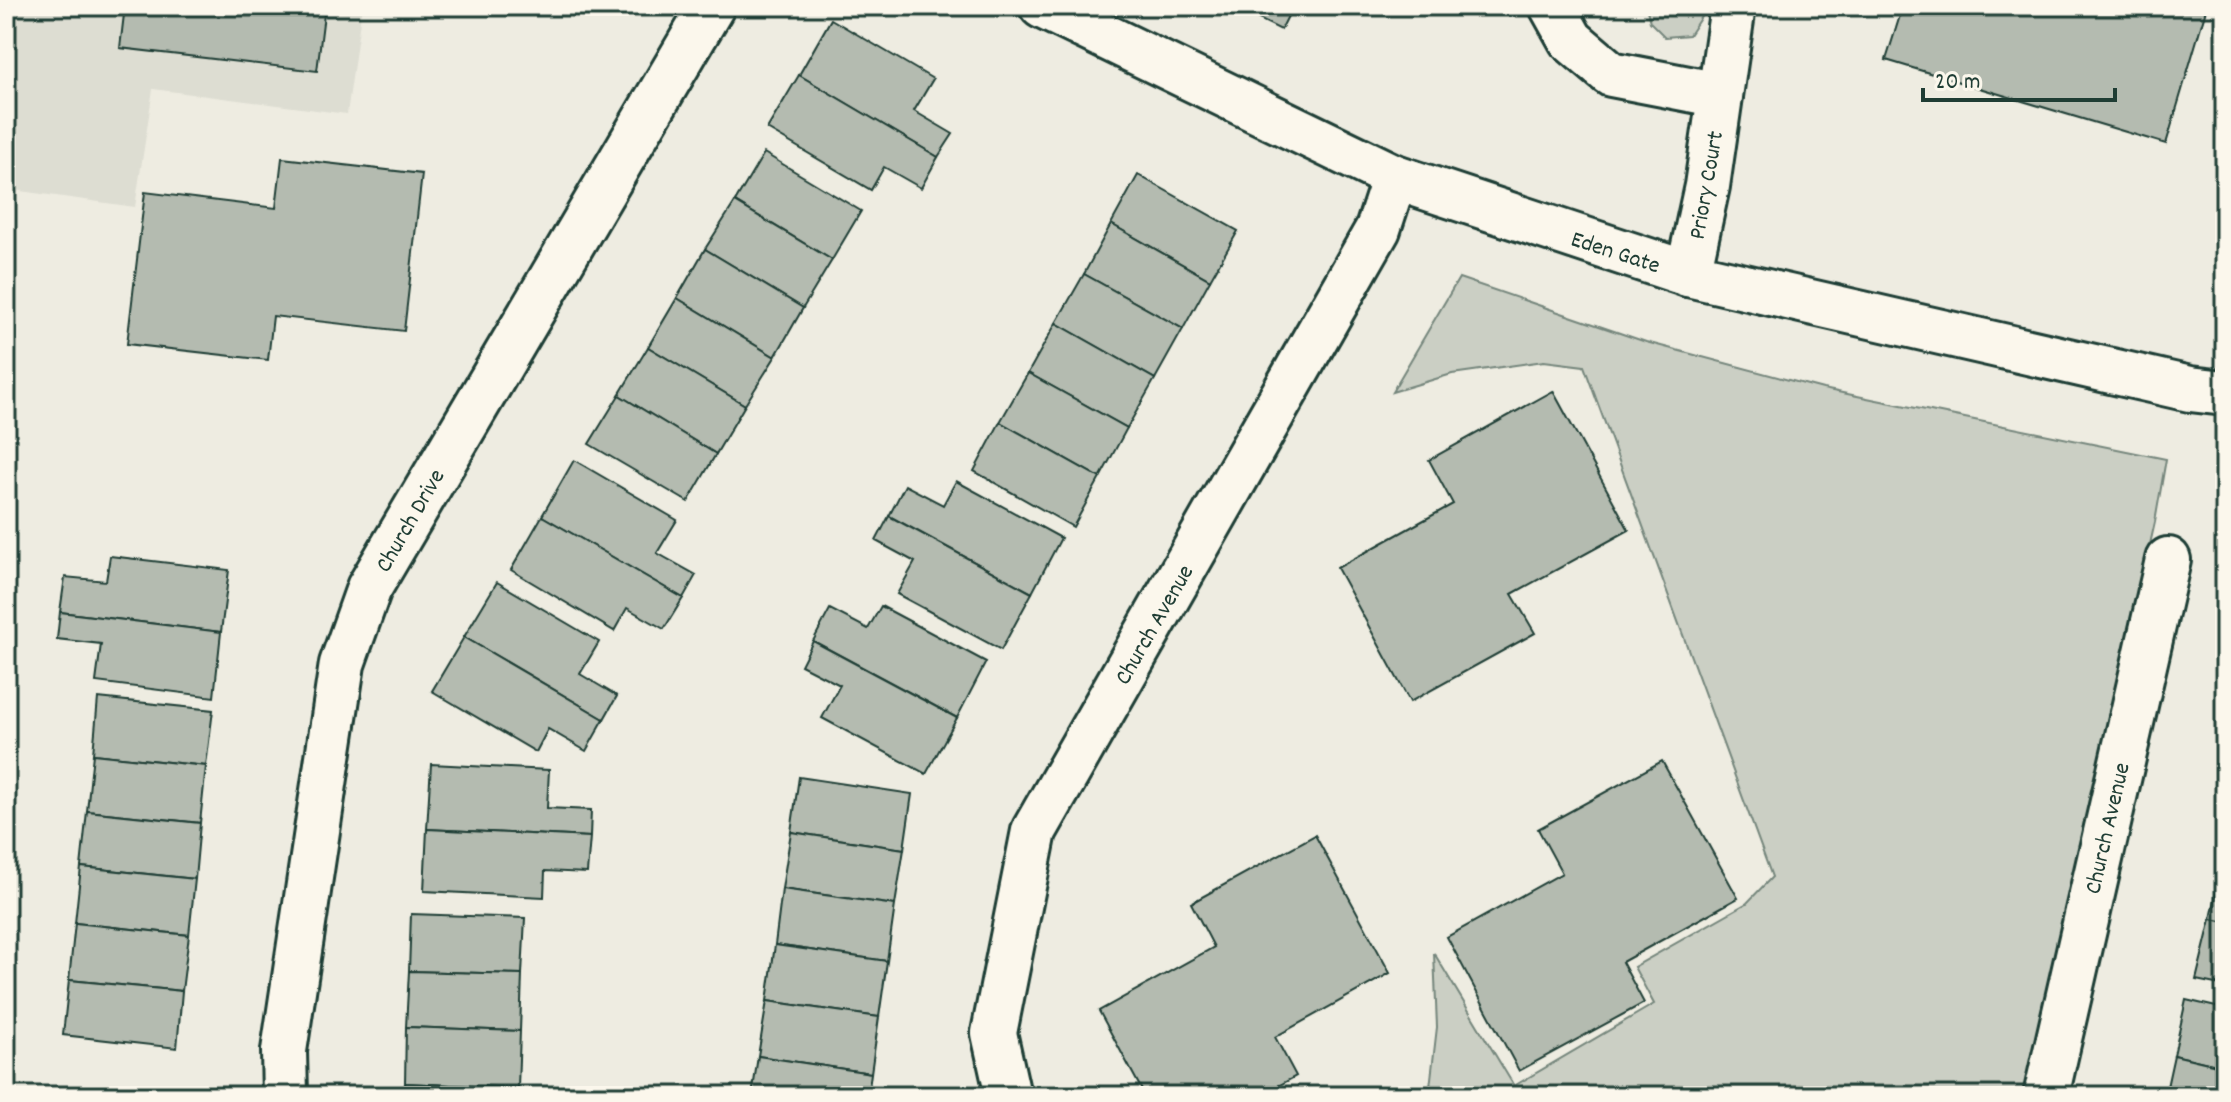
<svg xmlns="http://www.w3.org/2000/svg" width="2231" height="1102" font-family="Dekko,sans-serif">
	<rect width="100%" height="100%" fill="#eeece1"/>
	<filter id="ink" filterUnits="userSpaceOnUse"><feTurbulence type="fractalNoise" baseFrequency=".0125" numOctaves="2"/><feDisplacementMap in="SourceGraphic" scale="16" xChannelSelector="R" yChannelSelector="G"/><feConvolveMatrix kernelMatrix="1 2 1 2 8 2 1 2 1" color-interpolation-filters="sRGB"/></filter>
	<g filter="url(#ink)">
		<path fill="#ddddd2" d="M 6,6 L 362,6 L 347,114 L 153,89 L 135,207 L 6,189 Z"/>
		<g fill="#cbcfc4" stroke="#75867c" stroke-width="2">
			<path d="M 1646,6 L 1708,6 L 1689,35 L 1665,37 L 1650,22 Z"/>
			<path d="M 1459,278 L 1646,342 L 1823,389 L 2166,459 L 2155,522 L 2026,1096 L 1429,1096 L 1437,1027 L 1434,953 L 1514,1086 L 1654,1004 L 1634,967 L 1747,903 L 1772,877 L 1584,366 L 1544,361 L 1452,374 L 1392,392 Z"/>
		</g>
		<g fill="#b4bbb0" stroke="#1f3d34" stroke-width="2">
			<path d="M 125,6 L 325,6 L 317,71 L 120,48 Z"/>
			<path d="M 1233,6 L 1293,6 L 1281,30 Z"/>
			<path d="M 1903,6 L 2207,6 L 2166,144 L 1886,60 Z"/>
			<path d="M 831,19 L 933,79 L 914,111 L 953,134 L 938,157 L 799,75 Z"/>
			<path d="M 799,75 L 938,157 L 921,188 L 884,167 L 871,190 L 767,129 Z"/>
			<path d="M 764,153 L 861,211 L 832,260 L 735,202 Z"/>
			<path d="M 282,158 L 422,174 L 404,331 L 273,316 L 268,360 L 127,344 L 145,192 L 276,208 Z"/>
			<path d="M 1138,175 L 1238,231 L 1210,280 L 1111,224 Z"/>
			<path d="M 735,202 L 832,260 L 803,308 L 705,249 Z"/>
			<path d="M 1111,224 L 1210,280 L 1183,329 L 1084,274 Z"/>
			<path d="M 705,249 L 803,308 L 775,357 L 677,298 Z"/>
			<path d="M 1084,274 L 1183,329 L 1155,379 L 1056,323 Z"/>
			<path d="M 677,298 L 775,357 L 745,405 L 648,347 Z"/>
			<path d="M 1056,323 L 1155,379 L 1127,428 L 1028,373 Z"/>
			<path d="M 648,347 L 745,405 L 716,454 L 619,395 Z"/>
			<path d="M 1028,373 L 1127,428 L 1100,478 L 1000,422 Z"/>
			<path d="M 1553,391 L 1629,530 L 1512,594 L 1535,633 L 1410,702 L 1337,568 L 1453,504 L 1429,460 Z"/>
			<path d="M 619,395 L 716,454 L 688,502 L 589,444 Z"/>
			<path d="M 1000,422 L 1100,478 L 1073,527 L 974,471 Z"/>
			<path d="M 574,460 L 677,520 L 657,553 L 696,575 L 683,598 L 542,516 Z"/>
			<path d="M 956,481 L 1061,538 L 1032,593 L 889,516 L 905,485 L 943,505 Z"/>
			<path d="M 542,516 L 683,598 L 664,629 L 627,608 L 614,631 L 511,570 Z"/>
			<path d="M 889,516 L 1032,593 L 1001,650 L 897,594 L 915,562 L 876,541 Z"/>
			<path d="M 110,556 L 229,570 L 221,632 L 60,612 L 65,577 L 106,581 Z"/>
			<path d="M 497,582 L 599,642 L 580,674 L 617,696 L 604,719 L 464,637 Z"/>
			<path d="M 881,606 L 986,662 L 957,718 L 813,641 L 830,609 L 868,629 Z"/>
			<path d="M 60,612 L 221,632 L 214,697 L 96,682 L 101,644 L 57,639 Z"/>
			<path d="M 464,637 L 604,719 L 586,751 L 548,729 L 536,752 L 432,691 Z"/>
			<path d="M 813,641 L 957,718 L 926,774 L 822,718 L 840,685 L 801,665 Z"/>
			<path d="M 98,698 L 213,710 L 206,766 L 93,754 Z"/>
			<path d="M 93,754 L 206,766 L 200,823 L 87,811 Z"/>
			<path d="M 1662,761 L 1738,898 L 1622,962 L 1644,1003 L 1519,1071 L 1447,937 L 1562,873 L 1538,829 Z"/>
			<path d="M 431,764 L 549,770 L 547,808 L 591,810 L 590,837 L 427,829 Z"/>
			<path d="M 799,777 L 912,794 L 904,849 L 791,832 Z"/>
			<path d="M 87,811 L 200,823 L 195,879 L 81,867 Z"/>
			<path d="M 427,829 L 590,837 L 587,873 L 545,871 L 544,897 L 424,891 Z"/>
			<path d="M 791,832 L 904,849 L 895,905 L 782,889 Z"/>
			<path d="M 1315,835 L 1390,973 L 1275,1037 L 1296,1076 L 1260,1096 L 1145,1096 L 1099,1011 L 1214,947 L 1191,903 Z"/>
			<path d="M 2224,855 L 2225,856 L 2225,922 L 2211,919 Z"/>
			<path d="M 81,867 L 195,879 L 189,935 L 75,923 Z"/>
			<path d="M 782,889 L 895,905 L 887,961 L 775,945 Z"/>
			<path d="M 411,914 L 525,918 L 522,974 L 409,971 Z"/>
			<path d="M 2211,919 L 2225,922 L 2225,986 L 2196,980 Z"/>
			<path d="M 75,923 L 189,935 L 182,991 L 69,980 Z"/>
			<path d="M 775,945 L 887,961 L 879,1017 L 767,1001 Z"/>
			<path d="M 409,971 L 522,974 L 520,1031 L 406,1027 Z"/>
			<path d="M 69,980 L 182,991 L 177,1048 L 63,1035 Z"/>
			<path d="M 2186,1000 L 2225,1009 L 2225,1067 L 2174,1055 Z"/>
			<path d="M 767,1001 L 879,1017 L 871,1073 L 758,1056 Z"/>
			<path d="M 406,1027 L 520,1031 L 518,1088 L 405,1083 Z"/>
			<path d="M 2174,1055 L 2225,1067 L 2225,1096 L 2165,1096 Z"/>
			<path d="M 758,1056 L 871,1073 L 868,1096 L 752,1096 Z"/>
			<path d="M 405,1083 L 518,1088 L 518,1096 L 404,1096 Z"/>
		</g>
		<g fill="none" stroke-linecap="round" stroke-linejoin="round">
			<defs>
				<g id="minor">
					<path d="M 1042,6 L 1395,177 L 1688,274 L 2190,389 L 2225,393"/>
					<path d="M 1552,6 L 1571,40 L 1611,74 L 1720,95"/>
					<path d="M 1688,274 L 1707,186 L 1733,6"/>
					<path d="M 285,1096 L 284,1051 L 342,664 L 369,588 L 712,6"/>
					<path d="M 1008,1096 L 994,1033 L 1034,831 L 1378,229 L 1395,177"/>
					<path d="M 2046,1096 L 2168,560"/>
				</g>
			</defs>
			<use href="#minor" stroke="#1f3d34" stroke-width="50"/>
			<use href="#minor" stroke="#fbf7ec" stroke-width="44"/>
		</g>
	</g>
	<g text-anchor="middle" stroke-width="7" stroke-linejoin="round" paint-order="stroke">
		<g font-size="24" fill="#1f3d34" stroke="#fbf7ec">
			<text transform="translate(1705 185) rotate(-80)" y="8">Priory Court</text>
			<text transform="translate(1616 251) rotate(18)" y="8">Eden Gate</text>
			<text transform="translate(409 520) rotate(-60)" y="8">Church Drive</text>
			<text transform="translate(1153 624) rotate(-60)" y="8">Church Avenue</text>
			<text transform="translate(2106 828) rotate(-77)" y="8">Church Avenue</text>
		</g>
	</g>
	<rect width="2231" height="1102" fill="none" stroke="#fbf7ec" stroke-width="32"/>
	<rect x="16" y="16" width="2199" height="1070" fill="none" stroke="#1f3d34" stroke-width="3" filter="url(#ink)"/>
	<path d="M1923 88v12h192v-12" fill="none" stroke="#1f3d34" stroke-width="4"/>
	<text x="1935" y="88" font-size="24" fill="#1f3d34" stroke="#fbf7ec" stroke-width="6" paint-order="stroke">20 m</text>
</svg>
